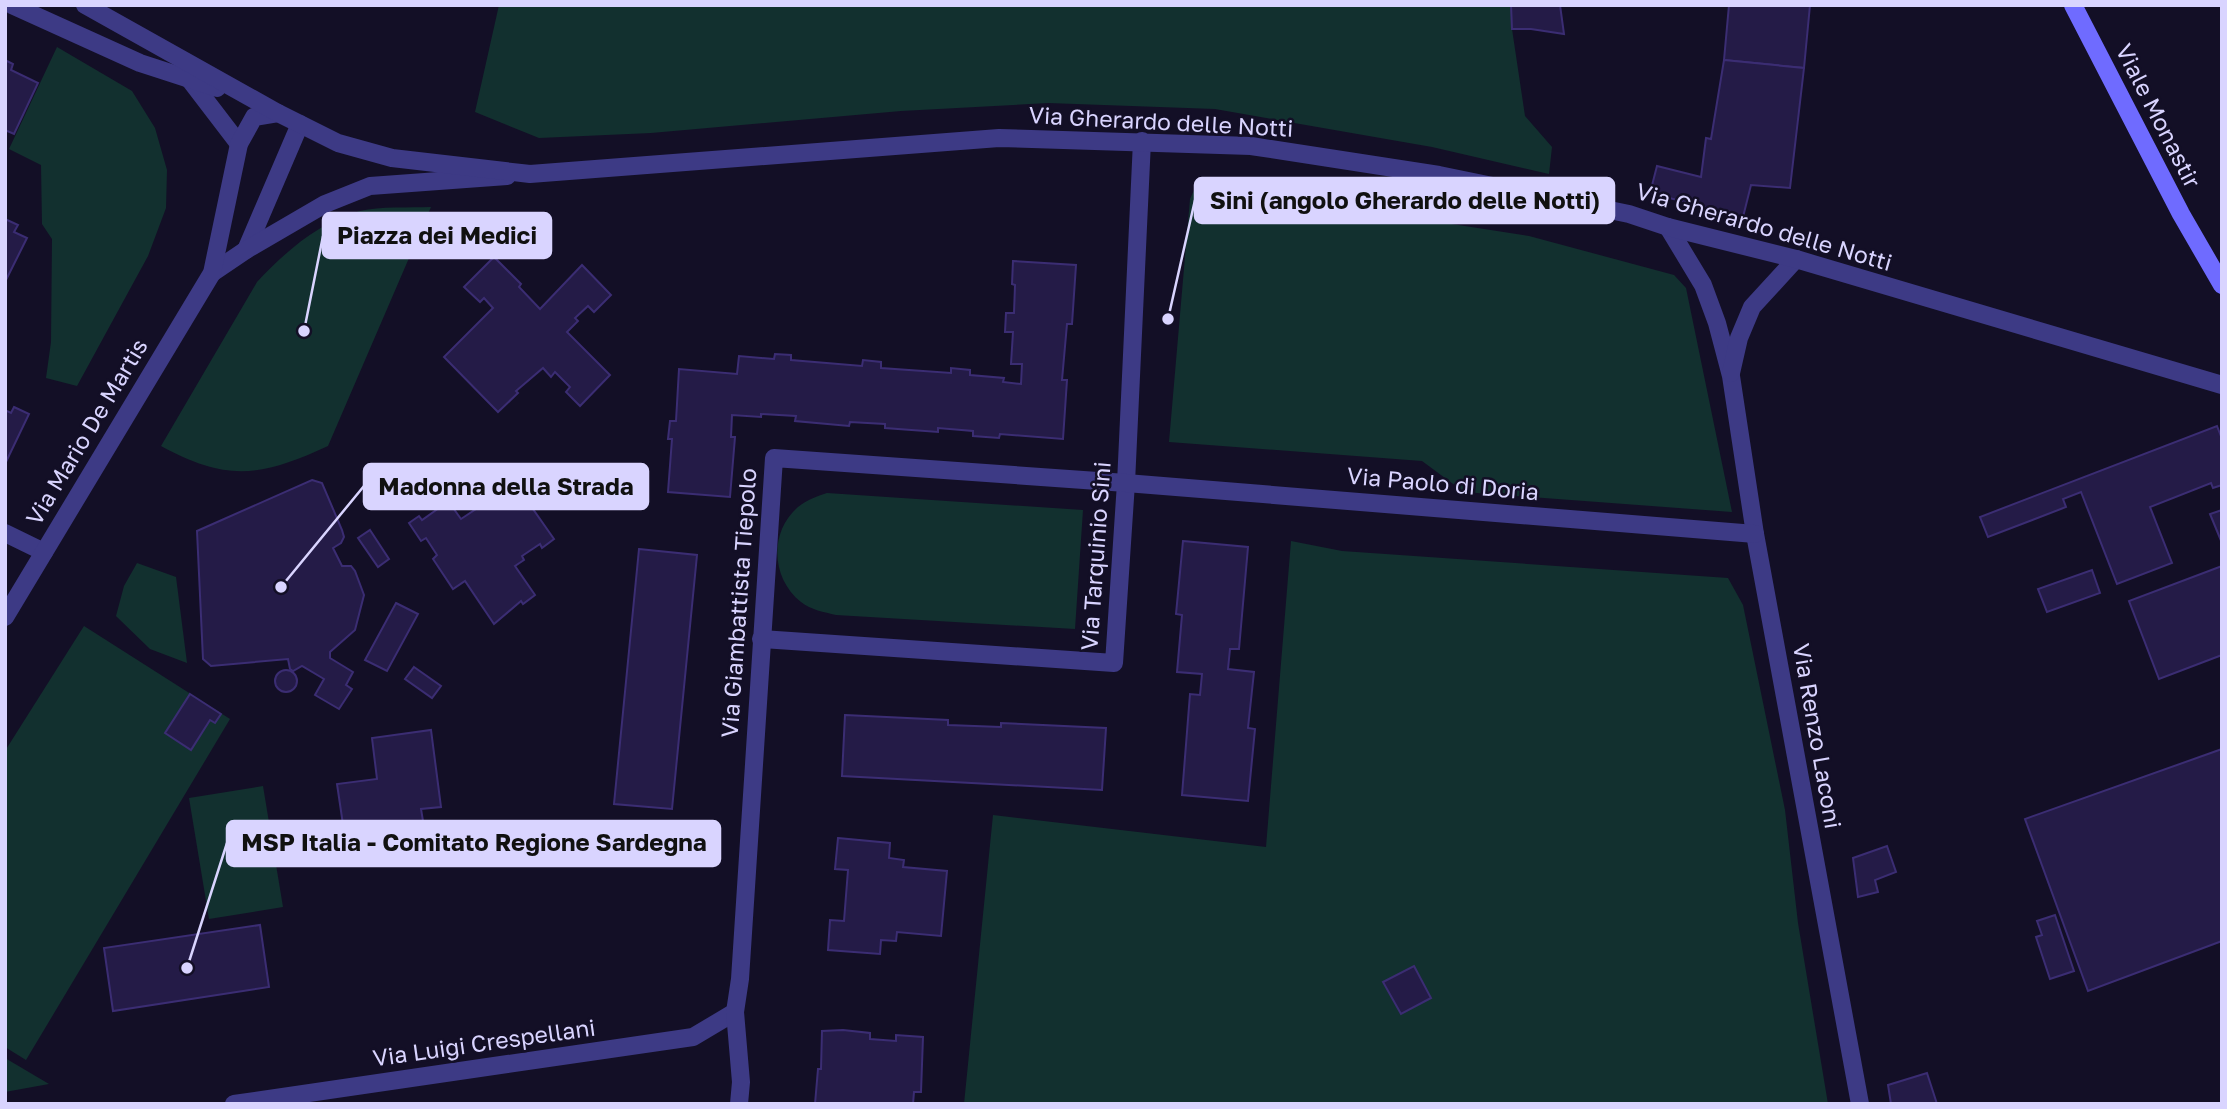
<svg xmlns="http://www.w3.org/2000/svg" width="2227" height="1109" font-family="'Golos Text',sans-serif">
	<rect width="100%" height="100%" fill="#130f26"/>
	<g fill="#12302f">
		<path d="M 499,5 L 1511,5 L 1512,29 L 1525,116 L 1552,147 L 1549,174 L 1432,147 L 1215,109 L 1048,103 L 901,111 L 651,133 L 539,138 L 475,112 Z"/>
		<path d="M 57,47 L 132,91 L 155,128 L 167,170 L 166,208 L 148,256 L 77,386 L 46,378 L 51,342 L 52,239 L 42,224 L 41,165 L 9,149 Z"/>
		<path d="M 1208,186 L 1529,236 L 1674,275 L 1686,288 L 1732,512 L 1464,492 L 1422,461 L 1169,442 L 1190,199 L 1195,188 Z"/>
		<path d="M 431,207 L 328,446 C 261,477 227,482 161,446 L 257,282 C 285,252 319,222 360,211 C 380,206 410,208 431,207 Z"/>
		<path d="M 827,493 L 1083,510 L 1075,629 L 836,615 C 824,612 811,610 801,602 C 771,578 769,532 798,507 C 807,500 817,496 827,493 Z"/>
		<path d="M 1291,541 L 1342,551 L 1728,578 L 1743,605 L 1785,810 L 1798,923 L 1828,1104 L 964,1104 L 993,815 L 1266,847 Z"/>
		<path d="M 137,563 L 176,577 L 187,663 L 150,649 L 116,616 L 124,586 Z"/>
		<path d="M 84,626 L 230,719 L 26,1060 L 5,1047 L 5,751 Z"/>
		<path d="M 263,786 L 283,907 L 209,919 L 189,798 Z"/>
		<path d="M 5,1058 L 49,1084 L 5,1092 Z"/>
	</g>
	<g fill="#241b47" stroke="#3b2d73" stroke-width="2">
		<path d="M 1511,5 L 1560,5 L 1564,34 L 1531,29 L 1512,29 Z"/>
		<path d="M 1729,5 L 1810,5 L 1804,68 L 1724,60 Z"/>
		<path d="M 5,60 L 13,64 L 11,70 L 38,83 L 14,134 L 5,130 Z"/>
		<path d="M 1724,60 L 1804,68 L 1790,188 L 1751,185 L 1743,217 L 1650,193 L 1657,166 L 1701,177 L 1706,138 L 1711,139 Z"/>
		<path d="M 5,219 L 18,225 L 14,232 L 27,238 L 5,282 Z"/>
		<path d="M 494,257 L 521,284 L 519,287 L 540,309 L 582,265 L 611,295 L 594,312 L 588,306 L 575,318 L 578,321 L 567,332 L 610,375 L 580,406 L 566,392 L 570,387 L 555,372 L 551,377 L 543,368 L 516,391 L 518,393 L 498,412 L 444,357 L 493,308 L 484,298 L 480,302 L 464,287 Z"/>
		<path d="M 1013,261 L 1076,265 L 1072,324 L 1067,324 L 1062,380 L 1067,380 L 1063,439 L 1000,434 L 999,438 L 973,436 L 973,431 L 938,428 L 938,432 L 885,428 L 885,424 L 850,422 L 849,426 L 795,421 L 796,416 L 761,414 L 761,417 L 732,415 L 731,437 L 735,437 L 730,497 L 668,492 L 672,439 L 668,439 L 670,421 L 676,421 L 679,369 L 737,374 L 739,356 L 774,359 L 775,354 L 791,355 L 791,360 L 862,366 L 863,360 L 881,362 L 881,368 L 951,373 L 951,368 L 970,370 L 970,375 L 1004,378 L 1003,382 L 1021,384 L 1022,364 L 1011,364 L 1013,332 L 1005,332 L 1006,313 L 1014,313 L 1015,285 L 1012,284 Z"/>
		<path d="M 14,407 L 29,414 L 5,464 L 5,410 L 11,413 Z"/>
		<path d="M 2217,426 L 2222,439 L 2222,485 L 2213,488 L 2211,483 L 2150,507 L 2172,563 L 2117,584 L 2081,492 L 2063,499 L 2066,507 L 1988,537 L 1980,517 Z"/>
		<path d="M 312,480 L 322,483 L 342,530 L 344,537 L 341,543 L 333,548 L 342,566 L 351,566 L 355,571 L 364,595 L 355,630 L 330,652 L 330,658 L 353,672 L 346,685 L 352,689 L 339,709 L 315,695 L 324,679 L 302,666 L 293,671 L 290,669 L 288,659 L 211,666 L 203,659 L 197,531 Z"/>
		<path d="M 514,482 L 554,539 L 542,548 L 540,544 L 522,556 L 524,560 L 515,566 L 535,595 L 523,604 L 521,601 L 494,624 L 465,581 L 453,589 L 433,559 L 437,555 L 426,538 L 421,541 L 409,523 L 419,516 L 422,520 L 439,508 L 437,504 L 446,498 L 461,519 L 485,503 L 487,506 L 503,494 L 500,491 Z"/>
		<path d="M 2222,510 L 2222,543 L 2210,514 Z"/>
		<path d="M 370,530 L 389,559 L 378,567 L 358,538 Z"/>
		<path d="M 1183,541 L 1248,547 L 1239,649 L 1230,649 L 1228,669 L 1254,672 L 1248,728 L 1255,729 L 1248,801 L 1182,795 L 1190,694 L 1200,695 L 1202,674 L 1177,672 L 1182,615 L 1176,614 Z"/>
		<path d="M 639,549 L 697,555 L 672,809 L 614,804 Z"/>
		<path d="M 2222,566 L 2222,655 L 2159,679 L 2129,601 Z"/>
		<path d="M 2092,570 L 2100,593 L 2047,612 L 2038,589 Z"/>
		<path d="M 396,603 L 418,614 L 387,671 L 365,660 Z"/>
		<path d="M 414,667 L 441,686 L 432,698 L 405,679 Z"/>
		<circle cx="286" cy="681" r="11"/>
		<path d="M 190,694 L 221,714 L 215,723 L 210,720 L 191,750 L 165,733 Z"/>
		<path d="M 845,715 L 948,720 L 948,725 L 1001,727 L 1001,723 L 1106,728 L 1102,790 L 842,776 Z"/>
		<path d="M 431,730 L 441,807 L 421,809 L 424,827 L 345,838 L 337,784 L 377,779 L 372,738 Z"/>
		<path d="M 2222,749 L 2222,941 L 2088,991 L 2025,819 Z"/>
		<path d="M 838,838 L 890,843 L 889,858 L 904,860 L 903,867 L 947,871 L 941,936 L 897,932 L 896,941 L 881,940 L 880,954 L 828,950 L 830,920 L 844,921 L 848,870 L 835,869 Z"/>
		<path d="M 1887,846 L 1896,872 L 1875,880 L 1878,892 L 1858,897 L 1853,858 Z"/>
		<path d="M 2055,915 L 2074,971 L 2050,979 L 2036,937 L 2042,935 L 2037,921 Z"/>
		<path d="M 260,925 L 269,987 L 113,1011 L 104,948 Z"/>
		<path d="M 1414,966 L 1431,998 L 1401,1014 L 1383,982 Z"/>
		<path d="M 843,1030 L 870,1033 L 870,1039 L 896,1041 L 896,1035 L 923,1037 L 921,1092 L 914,1092 L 913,1104 L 815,1104 L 818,1069 L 821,1069 L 822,1031 Z"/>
		<path d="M 1927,1073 L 1937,1104 L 1891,1104 L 1888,1085 Z"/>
	</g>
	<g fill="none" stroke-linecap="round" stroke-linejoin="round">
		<g stroke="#3d3a85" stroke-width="18">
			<path d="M 190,80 L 239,144"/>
			<path d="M 1668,227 L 1703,285 L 1717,323 L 1731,376 L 1755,534 L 1860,1104"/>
			<path d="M 246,250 L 300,124"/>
			<path d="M 212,273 L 246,250 L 325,204 L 370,186 L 507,176"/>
			<path d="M 1731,373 L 1739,338 L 1752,307 L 1796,259"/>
			<path d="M 5,533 L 44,552"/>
			<path d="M 5,617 L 212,273 L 239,144 L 254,117 L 278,113"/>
			<path d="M 761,639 L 1114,663 L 1126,483 L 1142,141"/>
			<path d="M 234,1104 L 693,1037 L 735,1012"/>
			<path d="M 739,1104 L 741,1082 L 735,1012 L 740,979 L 774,458 L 1126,483 L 1755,534"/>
		</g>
		<g stroke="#3d3a85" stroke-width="18">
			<path d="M 12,5 L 140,63 L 217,88"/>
			<path d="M 85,5 L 278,113 L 338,143 L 392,158 L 530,174 L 999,138 L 1251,146 L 1439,175 L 1629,214 L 1668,227 L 1796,259 L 2222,385"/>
		</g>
		<path stroke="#6f6bff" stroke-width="18" d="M 2073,5 L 2181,214 L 2222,285"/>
	</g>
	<g text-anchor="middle" stroke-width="5" stroke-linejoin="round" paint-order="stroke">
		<g font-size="23" fill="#d9d4ff" stroke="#130f26">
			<text transform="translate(2158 116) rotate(63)" y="8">Viale Monastir</text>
			<text transform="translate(1161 122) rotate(3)" y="8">Via Gherardo delle Notti</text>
			<text transform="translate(1764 227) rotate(16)" y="8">Via Gherardo delle Notti</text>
			<text transform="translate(87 432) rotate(-59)" y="8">Via Mario De Martis</text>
			<text transform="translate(1443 484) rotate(5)" y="8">Via Paolo di Doria</text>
			<text transform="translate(1096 556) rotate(-86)" y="8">Via Tarquinio Sini</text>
			<text transform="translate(739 603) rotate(-86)" y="8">Via Giambattista Tiepolo</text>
			<text transform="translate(1817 736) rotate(80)" y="8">Via Renzo Laconi</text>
			<text transform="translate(484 1043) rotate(-8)" y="8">Via Luigi Crespellani</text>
		</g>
	</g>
	<path fill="none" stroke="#d9d4ff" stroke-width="2.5" d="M1168 319L1195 200M304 331L323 236M281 587L364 486M187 968L227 843"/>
	<g fill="#d9d4ff" stroke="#130f26" stroke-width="2.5">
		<circle cx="1168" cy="319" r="7"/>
		<circle cx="304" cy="331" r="7"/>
		<circle cx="281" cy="587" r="7"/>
		<circle cx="187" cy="968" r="7"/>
	</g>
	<g fill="#d9d4ff" stroke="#d9d4ff" stroke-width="2.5">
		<rect x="1195" y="178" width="419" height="45" rx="7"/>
		<rect x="323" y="213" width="228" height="45" rx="7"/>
		<rect x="364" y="464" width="284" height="45" rx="7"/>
		<rect x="227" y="821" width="493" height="45" rx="7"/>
	</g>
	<g font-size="24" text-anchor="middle" font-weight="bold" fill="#111">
		<text x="1405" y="209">Sini (angolo Gherardo delle Notti)</text>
		<text x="437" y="244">Piazza dei Medici</text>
		<text x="506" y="495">Madonna della Strada</text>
		<text x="474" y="851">MSP Italia - Comitato Regione Sardegna</text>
	</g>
	<rect width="2227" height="1109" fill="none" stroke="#d9d4ff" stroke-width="14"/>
</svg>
